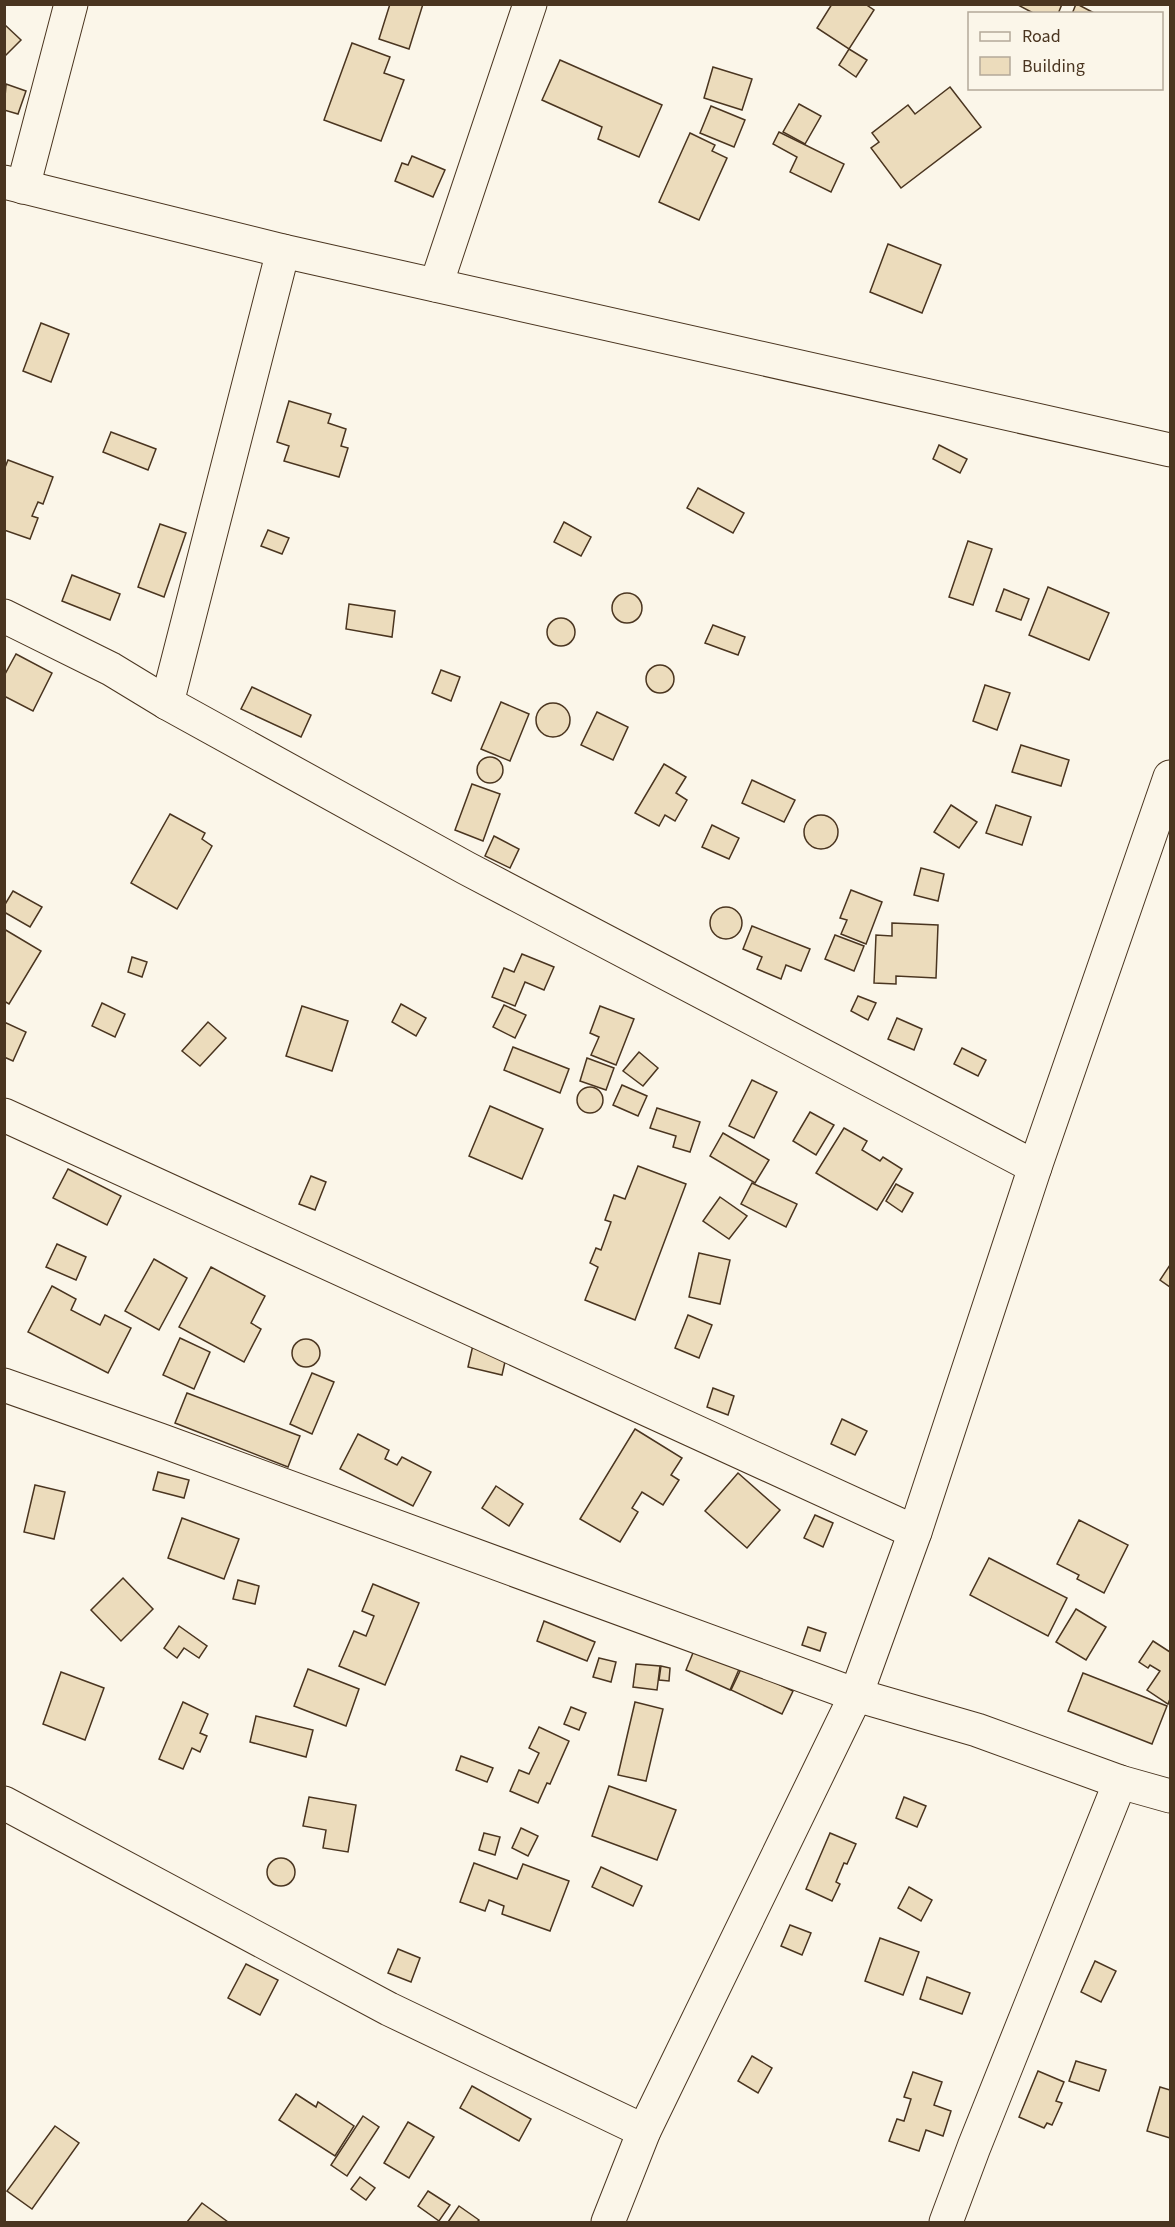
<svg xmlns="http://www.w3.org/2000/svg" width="1175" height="2227" font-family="'Source Sans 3',sans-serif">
	<rect width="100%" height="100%" fill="#fbf6e9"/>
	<g fill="#ecdcbc" stroke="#4a3520" stroke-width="1.5">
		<path d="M 390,4 L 423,4 L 409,49 L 379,39 Z"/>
		<path d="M 832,4 L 865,4 L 874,10 L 849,49 L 817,28 Z"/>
		<path d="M 1016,4 L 1062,4 L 1058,14 L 1035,14 Z"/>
		<path d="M 1076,4 L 1077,4 L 1096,14 L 1072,14 Z"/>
		<path d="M 4,24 L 21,40 L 4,57 Z"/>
		<path d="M 352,43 L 390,57 L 384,73 L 404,80 L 381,141 L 324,120 Z"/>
		<path d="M 849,49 L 867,60 L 856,77 L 839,65 Z"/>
		<path d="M 560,60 L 662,105 L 639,157 L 598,139 L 602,127 L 542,100 Z"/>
		<path d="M 713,67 L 752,79 L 742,110 L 704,98 Z"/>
		<path d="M 6,84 L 26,91 L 18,114 L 4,110 Z"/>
		<path d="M 950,87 L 981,127 L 901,188 L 871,148 L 879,142 L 872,133 L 908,105 L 915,114 Z"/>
		<path d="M 799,104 L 821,116 L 805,144 L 783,132 Z"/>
		<path d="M 711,106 L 745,120 L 734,147 L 700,133 Z"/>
		<path d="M 779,132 L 844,164 L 831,192 L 790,172 L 797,157 L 773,144 Z"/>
		<path d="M 690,133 L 715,145 L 712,151 L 727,158 L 699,220 L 659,202 Z"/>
		<path d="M 412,156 L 445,170 L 433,197 L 395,181 L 402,163 L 408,165 Z"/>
		<path d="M 888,244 L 941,265 L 922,313 L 870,292 Z"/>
		<path d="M 41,323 L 69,334 L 51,382 L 23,371 Z"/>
		<path d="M 289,401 L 331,414 L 328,423 L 346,429 L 341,446 L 348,448 L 339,477 L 284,461 L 289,446 L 277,442 Z"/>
		<path d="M 111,432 L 156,449 L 148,470 L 103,452 Z"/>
		<path d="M 939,445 L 967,459 L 960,473 L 933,459 Z"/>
		<path d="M 8,460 L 53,477 L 43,504 L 38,502 L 32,516 L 38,518 L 30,539 L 4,530 L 4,470 Z"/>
		<path d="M 698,488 L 744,513 L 733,533 L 687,508 Z"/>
		<path d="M 564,522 L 591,537 L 581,556 L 554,542 Z"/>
		<path d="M 160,524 L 186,533 L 164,597 L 138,587 Z"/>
		<path d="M 268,530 L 289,538 L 282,554 L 261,546 Z"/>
		<path d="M 968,541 L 992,549 L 973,605 L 949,597 Z"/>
		<path d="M 72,575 L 120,594 L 110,620 L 62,601 Z"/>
		<path d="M 1048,587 L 1109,613 L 1089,660 L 1029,635 Z"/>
		<path d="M 1004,589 L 1029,599 L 1021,620 L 996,611 Z"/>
		<circle cx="627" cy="608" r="15"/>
		<path d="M 349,604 L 395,611 L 392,637 L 346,629 Z"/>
		<circle cx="561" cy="632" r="14"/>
		<path d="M 713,625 L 745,637 L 738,655 L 705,643 Z"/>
		<path d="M 16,654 L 52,673 L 33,711 L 4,696 L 4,676 Z"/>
		<circle cx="660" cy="679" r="14"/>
		<path d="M 441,670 L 460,677 L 451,701 L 432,693 Z"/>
		<path d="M 985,685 L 1010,693 L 997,730 L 973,721 Z"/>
		<path d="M 252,687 L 311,715 L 301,737 L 241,709 Z"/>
		<path d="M 501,702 L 529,714 L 510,761 L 481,749 Z"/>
		<circle cx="553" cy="720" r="17"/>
		<path d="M 597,712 L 628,727 L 613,760 L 581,745 Z"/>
		<path d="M 1021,745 L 1069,760 L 1061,786 L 1012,772 Z"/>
		<circle cx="490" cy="770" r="13"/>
		<path d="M 664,764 L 686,777 L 676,793 L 687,800 L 675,821 L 665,815 L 659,826 L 635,813 Z"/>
		<path d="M 752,780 L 795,800 L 784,822 L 742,803 Z"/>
		<path d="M 472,784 L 500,794 L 483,841 L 455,830 Z"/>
		<path d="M 951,805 L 977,822 L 959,848 L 934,832 Z"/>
		<path d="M 996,805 L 1031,817 L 1022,845 L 986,833 Z"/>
		<path d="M 170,814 L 205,833 L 202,839 L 212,846 L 177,909 L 131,883 Z"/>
		<circle cx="821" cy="832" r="17"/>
		<path d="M 712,825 L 739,838 L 729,859 L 702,847 Z"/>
		<path d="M 494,836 L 519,849 L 510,868 L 485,856 Z"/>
		<path d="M 921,868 L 944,874 L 938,901 L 914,895 Z"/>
		<path d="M 851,890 L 882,902 L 866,944 L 841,934 L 847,920 L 840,918 Z"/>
		<path d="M 13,891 L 42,907 L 30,927 L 4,912 L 4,906 Z"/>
		<circle cx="726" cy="923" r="16"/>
		<path d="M 892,923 L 938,925 L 936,978 L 896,976 L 896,984 L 874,983 L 876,935 L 892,936 Z"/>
		<path d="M 752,926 L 810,949 L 801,971 L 786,965 L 781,979 L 757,969 L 762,957 L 743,949 Z"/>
		<path d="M 4,929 L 41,951 L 9,1004 L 4,1001 Z"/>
		<path d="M 835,935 L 864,946 L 854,971 L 825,959 Z"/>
		<path d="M 522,954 L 554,967 L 544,990 L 525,982 L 515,1006 L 492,997 L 504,968 L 514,972 Z"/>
		<path d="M 132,957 L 147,962 L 142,977 L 128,972 Z"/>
		<path d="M 858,996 L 876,1003 L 868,1020 L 851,1011 Z"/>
		<path d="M 102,1003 L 125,1014 L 115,1037 L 92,1026 Z"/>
		<path d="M 401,1004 L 426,1018 L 416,1036 L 392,1022 Z"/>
		<path d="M 504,1005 L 526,1015 L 515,1038 L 493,1027 Z"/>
		<path d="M 302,1006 L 348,1021 L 332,1071 L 286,1056 Z"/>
		<path d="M 600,1006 L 634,1019 L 616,1065 L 591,1055 L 599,1037 L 590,1033 Z"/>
		<path d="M 897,1018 L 922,1029 L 914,1050 L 888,1039 Z"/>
		<path d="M 4,1022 L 26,1032 L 13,1061 L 4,1057 Z"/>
		<path d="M 208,1022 L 226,1038 L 200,1066 L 182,1051 Z"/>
		<path d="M 513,1047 L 569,1069 L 560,1093 L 504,1070 Z"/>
		<path d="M 962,1048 L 986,1060 L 978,1076 L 954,1064 Z"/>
		<path d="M 639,1052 L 658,1068 L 643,1086 L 623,1071 Z"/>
		<path d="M 587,1058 L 614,1068 L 606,1090 L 580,1081 Z"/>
		<path d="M 752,1080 L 777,1092 L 754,1138 L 729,1126 Z"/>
		<path d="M 622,1085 L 647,1096 L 638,1116 L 613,1105 Z"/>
		<circle cx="590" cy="1100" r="13"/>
		<path d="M 490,1106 L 543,1129 L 522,1179 L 469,1156 Z"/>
		<path d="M 657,1108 L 700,1122 L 690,1152 L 673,1147 L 676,1136 L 650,1128 Z"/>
		<path d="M 810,1112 L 834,1125 L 816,1155 L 793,1141 Z"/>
		<path d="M 844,1128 L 867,1141 L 862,1150 L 880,1161 L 883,1157 L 902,1169 L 877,1210 L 816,1173 Z"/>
		<path d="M 723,1133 L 769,1160 L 755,1183 L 710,1156 Z"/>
		<path d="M 638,1166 L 686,1184 L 635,1320 L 585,1300 L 598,1267 L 590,1263 L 596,1248 L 601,1250 L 611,1222 L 605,1220 L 614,1195 L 625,1199 Z"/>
		<path d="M 68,1169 L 121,1196 L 107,1225 L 53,1198 Z"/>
		<path d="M 311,1176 L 326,1182 L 315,1210 L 299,1204 Z"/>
		<path d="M 752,1183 L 797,1204 L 786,1227 L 741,1204 Z"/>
		<path d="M 896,1184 L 913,1193 L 902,1212 L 886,1201 Z"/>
		<path d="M 720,1197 L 747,1216 L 729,1239 L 703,1221 Z"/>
		<path d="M 57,1244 L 86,1257 L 76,1280 L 46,1267 Z"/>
		<path d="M 699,1253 L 730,1260 L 720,1304 L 689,1297 Z"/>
		<path d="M 154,1259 L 187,1278 L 159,1330 L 125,1311 Z"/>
		<path d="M 1170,1265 L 1170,1287 L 1160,1280 Z"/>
		<path d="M 211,1267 L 265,1296 L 251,1323 L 261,1329 L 244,1362 L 179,1327 Z"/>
		<path d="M 52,1286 L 76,1299 L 71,1310 L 100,1325 L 105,1315 L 131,1328 L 108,1373 L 28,1332 Z"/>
		<path d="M 688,1315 L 712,1325 L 699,1358 L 675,1348 Z"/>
		<path d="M 180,1338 L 210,1352 L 194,1389 L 163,1375 Z"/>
		<circle cx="306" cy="1353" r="14"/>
		<path d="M 473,1345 L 507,1353 L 502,1375 L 468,1367 Z"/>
		<path d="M 312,1373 L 334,1382 L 312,1434 L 290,1424 Z"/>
		<path d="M 713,1388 L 734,1396 L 728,1415 L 707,1407 Z"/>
		<path d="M 187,1393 L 300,1436 L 288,1467 L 175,1423 Z"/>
		<path d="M 842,1419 L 867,1431 L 855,1455 L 831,1444 Z"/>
		<path d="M 635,1429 L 682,1458 L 671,1475 L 679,1480 L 663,1505 L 642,1492 L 632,1508 L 638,1512 L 620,1542 L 580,1519 Z"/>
		<path d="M 358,1434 L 389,1450 L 385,1459 L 397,1465 L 402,1457 L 431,1472 L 413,1506 L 340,1469 Z"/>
		<path d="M 158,1472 L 189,1480 L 184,1498 L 153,1490 Z"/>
		<path d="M 738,1473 L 780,1510 L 747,1548 L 705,1511 Z"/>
		<path d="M 35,1485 L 65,1492 L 54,1539 L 24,1532 Z"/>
		<path d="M 496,1486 L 523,1504 L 509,1526 L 482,1508 Z"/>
		<path d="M 815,1515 L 833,1523 L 823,1547 L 804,1538 Z"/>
		<path d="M 182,1518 L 239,1539 L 224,1579 L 168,1558 Z"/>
		<path d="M 1079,1520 L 1128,1545 L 1104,1593 L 1077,1579 L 1079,1575 L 1057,1564 Z"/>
		<path d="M 989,1558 L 1067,1598 L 1048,1636 L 970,1595 Z"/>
		<path d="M 123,1578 L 153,1609 L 121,1641 L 91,1610 Z"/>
		<path d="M 238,1580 L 259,1586 L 255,1604 L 233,1599 Z"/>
		<path d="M 373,1584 L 419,1603 L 385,1685 L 339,1666 L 354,1631 L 366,1636 L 374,1616 L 362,1611 Z"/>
		<path d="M 1076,1609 L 1106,1627 L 1086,1660 L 1056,1642 Z"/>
		<path d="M 544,1621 L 595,1642 L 587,1661 L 537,1641 Z"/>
		<path d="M 179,1626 L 207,1646 L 199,1658 L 184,1648 L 177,1658 L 164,1648 Z"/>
		<path d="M 808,1627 L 826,1633 L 820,1651 L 802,1645 Z"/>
		<path d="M 1153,1641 L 1170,1652 L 1170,1699 L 1168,1704 L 1147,1690 L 1160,1671 L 1150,1665 L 1148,1668 L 1139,1662 Z"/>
		<path d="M 695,1648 L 740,1667 L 730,1690 L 686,1670 Z"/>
		<path d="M 599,1658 L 616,1662 L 611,1682 L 593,1677 Z"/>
		<path d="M 636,1664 L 660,1666 L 657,1690 L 633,1687 Z"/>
		<path d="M 661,1666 L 670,1668 L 669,1681 L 659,1680 Z"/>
		<path d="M 742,1667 L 793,1691 L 782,1714 L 731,1690 Z"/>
		<path d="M 308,1669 L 359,1689 L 346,1726 L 294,1706 Z"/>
		<path d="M 61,1672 L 104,1688 L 85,1740 L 43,1724 Z"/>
		<path d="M 1083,1673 L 1167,1706 L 1152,1744 L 1068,1711 Z"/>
		<path d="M 183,1702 L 208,1714 L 200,1733 L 207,1736 L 200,1752 L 192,1748 L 183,1769 L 159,1759 Z"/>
		<path d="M 635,1702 L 663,1709 L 646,1781 L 618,1775 Z"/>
		<path d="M 571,1707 L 586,1713 L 579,1730 L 564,1724 Z"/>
		<path d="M 256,1716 L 313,1730 L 306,1757 L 250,1742 Z"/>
		<path d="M 539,1727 L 569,1741 L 550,1784 L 547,1783 L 538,1803 L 510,1791 L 519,1770 L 529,1774 L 539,1753 L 529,1748 Z"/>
		<path d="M 461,1756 L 493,1768 L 487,1782 L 456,1770 Z"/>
		<path d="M 609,1786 L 676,1810 L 657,1860 L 592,1836 Z"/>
		<path d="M 309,1797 L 356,1805 L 348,1852 L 323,1848 L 326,1830 L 303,1826 Z"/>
		<path d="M 904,1797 L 926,1806 L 917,1827 L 896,1818 Z"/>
		<path d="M 521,1828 L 538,1836 L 528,1856 L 512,1848 Z"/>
		<path d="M 484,1833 L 500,1837 L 495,1855 L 479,1850 Z"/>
		<path d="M 830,1833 L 856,1844 L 847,1864 L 844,1863 L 836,1882 L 840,1884 L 832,1901 L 806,1889 Z"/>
		<circle cx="281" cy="1872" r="14"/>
		<path d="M 474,1863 L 517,1879 L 523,1864 L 569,1881 L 550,1931 L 502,1914 L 504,1906 L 489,1900 L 485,1911 L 460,1902 Z"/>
		<path d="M 601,1867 L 642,1886 L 633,1906 L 592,1887 Z"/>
		<path d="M 909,1887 L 932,1900 L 921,1921 L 898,1908 Z"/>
		<path d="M 790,1925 L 811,1933 L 802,1955 L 781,1946 Z"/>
		<path d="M 880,1938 L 919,1952 L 903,1995 L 865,1981 Z"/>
		<path d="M 398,1949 L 420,1958 L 411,1982 L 388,1973 Z"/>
		<path d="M 1095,1961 L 1116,1971 L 1101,2002 L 1081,1992 Z"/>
		<path d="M 246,1964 L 278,1980 L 260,2015 L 228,1998 Z"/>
		<path d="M 927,1977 L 970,1993 L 962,2014 L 920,1999 Z"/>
		<path d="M 752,2056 L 772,2068 L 758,2093 L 738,2081 Z"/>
		<path d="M 1076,2061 L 1106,2070 L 1099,2091 L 1069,2081 Z"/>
		<path d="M 1038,2071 L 1064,2082 L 1056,2101 L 1062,2103 L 1052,2125 L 1047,2123 L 1044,2128 L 1019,2117 Z"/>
		<path d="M 913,2072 L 942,2082 L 934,2105 L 951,2111 L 943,2136 L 926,2130 L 919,2151 L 889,2141 L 897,2119 L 904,2121 L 911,2099 L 904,2097 Z"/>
		<path d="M 472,2086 L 531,2119 L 519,2141 L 460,2108 Z"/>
		<path d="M 1160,2087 L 1170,2090 L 1170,2138 L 1147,2131 Z"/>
		<path d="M 296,2094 L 316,2107 L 318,2102 L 354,2126 L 335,2156 L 279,2120 Z"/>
		<path d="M 363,2116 L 379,2127 L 347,2176 L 331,2165 Z"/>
		<path d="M 408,2122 L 434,2137 L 409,2178 L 384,2163 Z"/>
		<path d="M 55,2126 L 79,2143 L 32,2209 L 7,2191 Z"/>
		<path d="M 360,2177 L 375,2188 L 366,2200 L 351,2189 Z"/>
		<path d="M 428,2191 L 450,2205 L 439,2221 L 418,2206 Z"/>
		<path d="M 202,2203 L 228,2222 L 187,2222 Z"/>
		<path d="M 459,2206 L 479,2220 L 477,2222 L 448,2222 Z"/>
	</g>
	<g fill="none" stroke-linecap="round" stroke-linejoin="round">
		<defs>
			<g id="minor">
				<path d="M 4,182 L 283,251 L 1170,450"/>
				<path d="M 23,187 L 71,4"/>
				<path d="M 436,285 L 530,4"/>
				<path d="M 4,616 L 111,669 L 167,703 L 466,868 L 1035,1167"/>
				<path d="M 167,703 L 283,251"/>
				<path d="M 4,1115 L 915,1532"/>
				<path d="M 4,1385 L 160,1440 L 856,1695 L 977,1730 L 1120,1782 L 1170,1796"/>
				<path d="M 4,1803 L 389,2009 L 644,2131"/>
				<path d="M 608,2222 L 644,2131 L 856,1695 L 915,1532 L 1035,1167 L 1170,777"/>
				<path d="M 946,2222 L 974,2147 L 1120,1782"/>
			</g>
		</defs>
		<use href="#minor" stroke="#4a3520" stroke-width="35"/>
		<use href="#minor" stroke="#fbf6e9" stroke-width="33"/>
	</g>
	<rect width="1175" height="2227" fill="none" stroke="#4a3520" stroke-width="12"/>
	<rect x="968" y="12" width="195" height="78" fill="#fbf6e9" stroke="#b4a999" stroke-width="1.5"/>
	<rect x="980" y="32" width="30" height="9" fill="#fbf6e9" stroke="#b4a999" stroke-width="1.5"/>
	<text x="1022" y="42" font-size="18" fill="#4a3520">Road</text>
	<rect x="980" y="57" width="30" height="18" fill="#ecdcbc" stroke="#b4a999" stroke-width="1.5"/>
	<text x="1022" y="72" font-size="18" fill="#4a3520">Building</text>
</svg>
